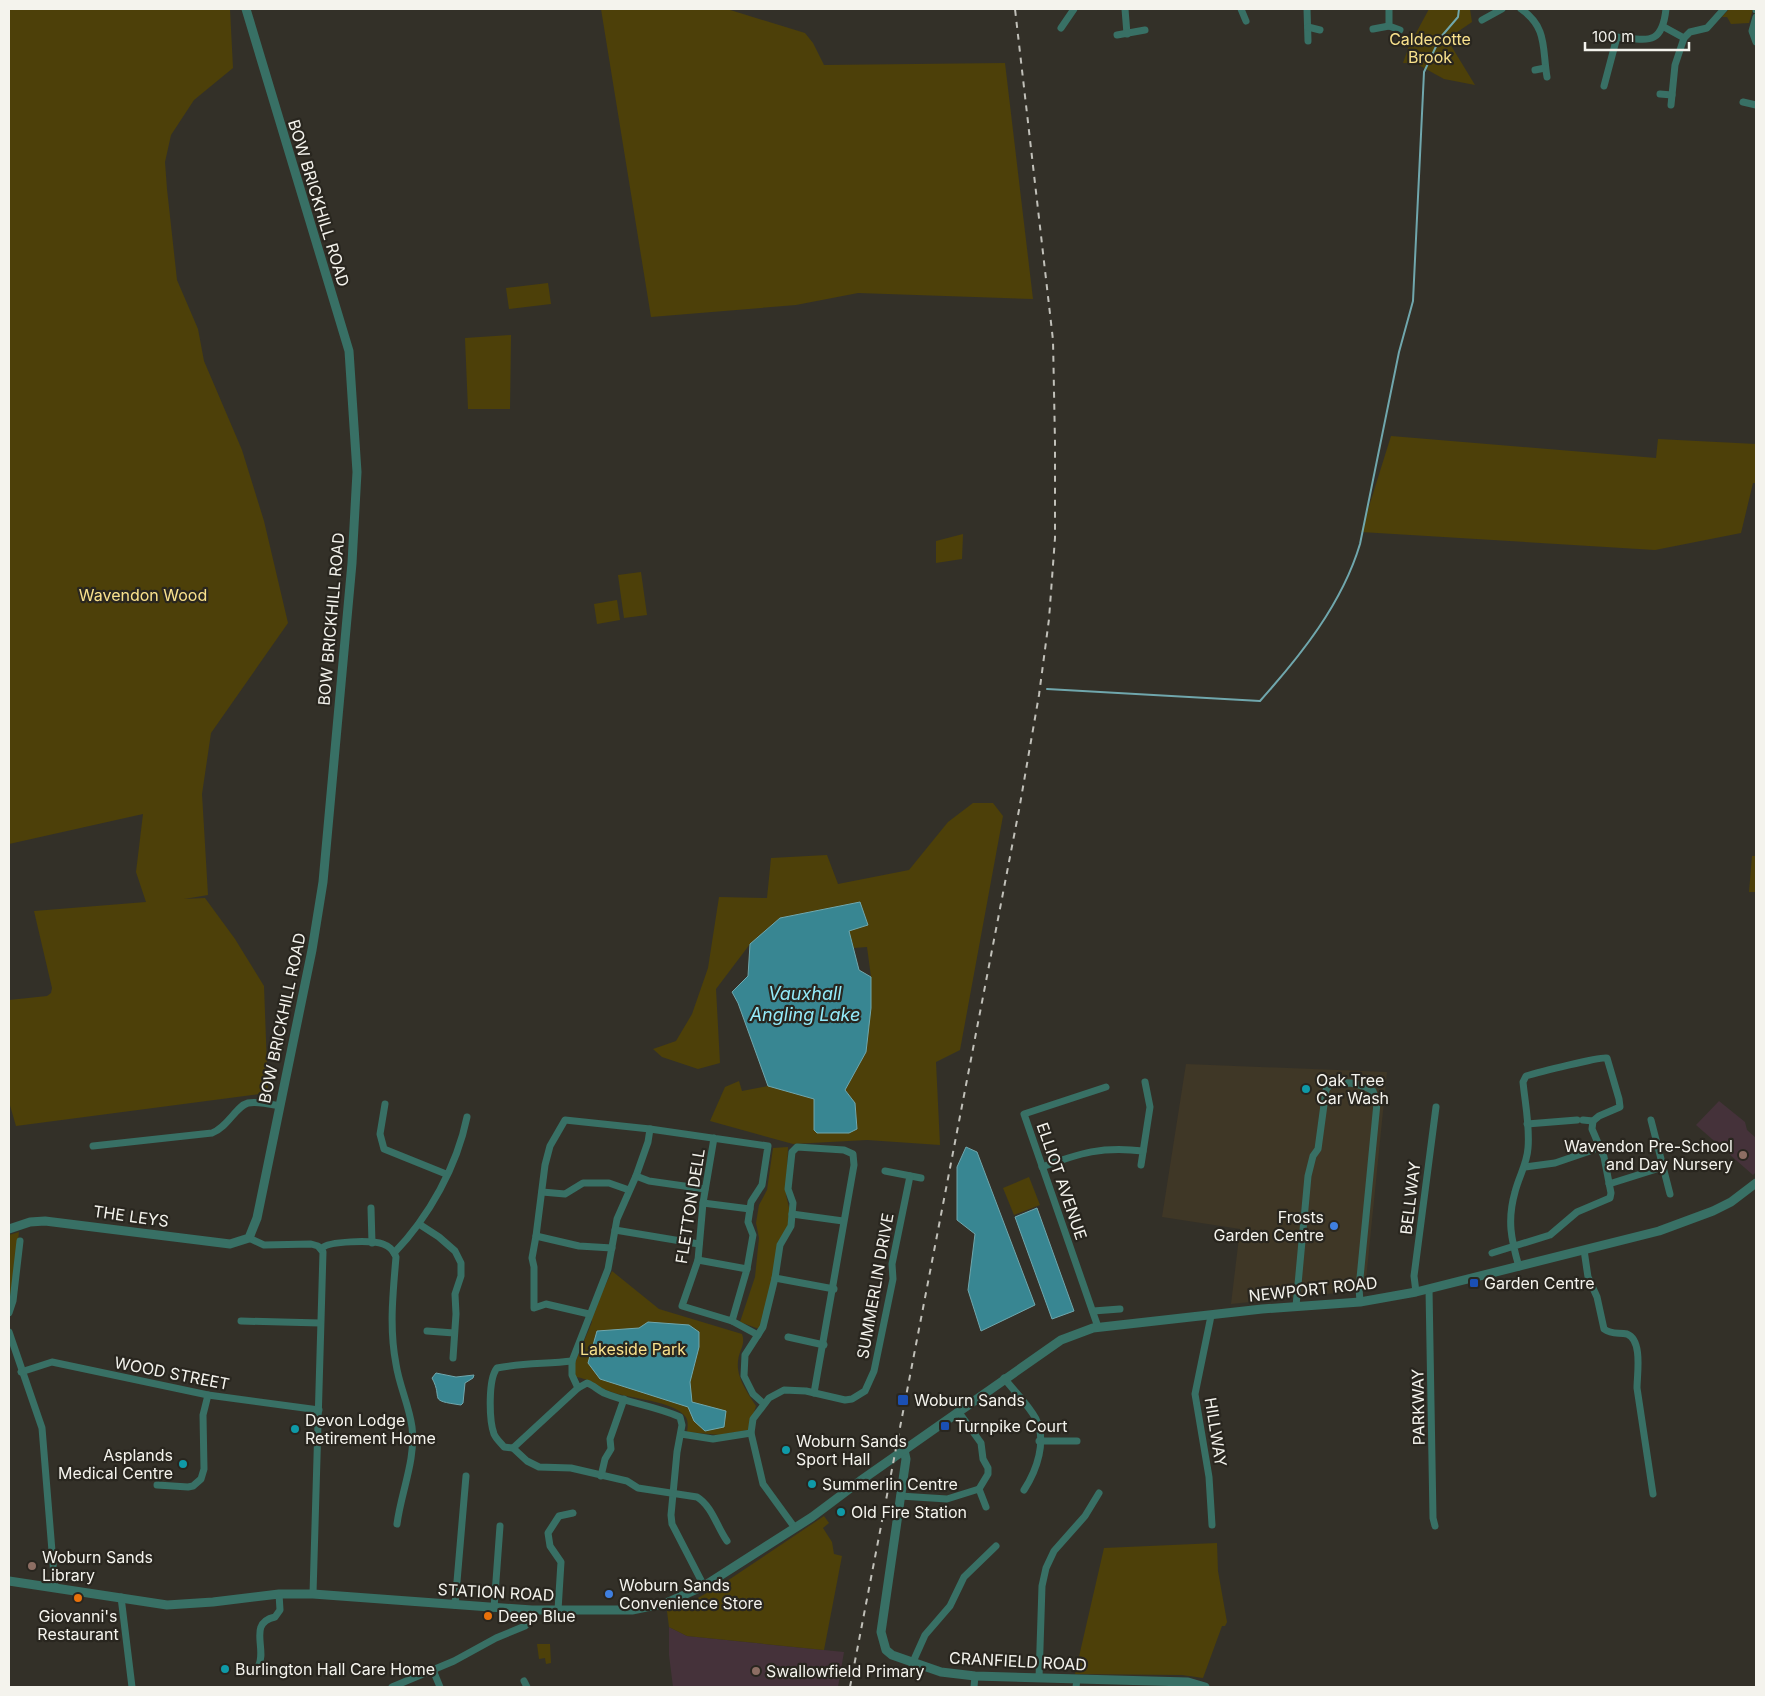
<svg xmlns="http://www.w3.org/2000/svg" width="1765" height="1696" font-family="Inter,sans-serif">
	<rect width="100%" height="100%" fill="#333028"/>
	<path fill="#3f3726" d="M 1186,1064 L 1387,1072 L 1365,1290 L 1231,1304 L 1240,1229 L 1162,1217 Z"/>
	<g fill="#45323a">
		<path d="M 1719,1101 L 1745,1122 L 1747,1130 L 1756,1138 L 1756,1172 L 1753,1175 L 1696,1125 Z"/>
		<path d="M 669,1627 L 687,1636 L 844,1652 L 838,1687 L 673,1687 L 669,1655 Z"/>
	</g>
	<g fill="#4d4009">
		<path d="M 9,9 L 230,9 L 233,68 L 194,100 L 171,135 L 165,162 L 167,189 L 177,280 L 198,329 L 204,361 L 242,450 L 264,521 L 288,623 L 211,733 L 202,794 L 208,895 L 184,899 L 205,898 L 235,939 L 264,986 L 268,1093 L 16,1126 L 9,1102 L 9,1000 L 47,996 L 51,993 L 52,988 L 34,911 L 146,902 L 136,872 L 143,814 L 9,844 Z"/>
		<path d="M 601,9 L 727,9 L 805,33 L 813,43 L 824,65 L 1005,63 L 1033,299 L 858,293 L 796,305 L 651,317 Z"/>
		<path d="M 1429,9 L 1470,9 L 1472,22 L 1447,39 L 1475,85 L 1444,79 L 1415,63 L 1403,63 L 1409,46 Z"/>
		<path d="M 1729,9 L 1753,9 L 1749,23 L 1731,24 L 1727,17 L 1722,17 Z"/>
		<path d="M 548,283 L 551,304 L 509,309 L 506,288 Z"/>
		<path d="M 511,335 L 510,409 L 468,409 L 465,338 Z"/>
		<path d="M 1391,436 L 1656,458 L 1658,439 L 1756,444 L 1756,483 L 1753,483 L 1741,533 L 1655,550 L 1361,532 Z"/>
		<path d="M 963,534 L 962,559 L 936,563 L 936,541 Z"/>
		<path d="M 641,572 L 647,615 L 624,618 L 618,575 Z"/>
		<path d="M 617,600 L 620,620 L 597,624 L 594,604 Z"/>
		<path d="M 973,803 L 993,803 L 1003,816 L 960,1050 L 936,1062 L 940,1145 L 867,1140 L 793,1144 L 710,1121 L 725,1087 L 739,1081 L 742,1091 L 768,1086 L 814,1099 L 814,1130 C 829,1132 843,1136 857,1129 L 855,1103 L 845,1090 L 866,1052 L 871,977 L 867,947 L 854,948 L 849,931 L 811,912 L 780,918 L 750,944 L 716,989 L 720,1063 L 698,1069 L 662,1057 L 653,1049 L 676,1041 L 692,1014 L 708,968 L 719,897 L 767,898 L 771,858 L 827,855 L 838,884 L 909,870 L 948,822 Z"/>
		<path d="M 1752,856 L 1756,856 L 1756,892 L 1749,892 Z"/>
		<path d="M 788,1147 L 786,1195 L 790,1212 L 790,1224 L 780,1246 L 765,1312 L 759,1329 L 740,1322 L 755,1277 L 759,1238 L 756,1223 L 759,1205 L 767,1190 L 773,1148 Z"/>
		<path d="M 1029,1177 L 1040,1205 L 1014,1215 L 1003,1188 Z"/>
		<path d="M 19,1232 L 10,1301 L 9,1305 L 9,1235 Z"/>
		<path d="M 612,1271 L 659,1309 L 742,1334 C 746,1345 739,1350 738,1361 C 736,1378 748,1393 756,1406 L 748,1430 L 720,1435 L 687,1432 C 688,1426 689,1419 683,1414 C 667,1399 624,1399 604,1389 C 592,1383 589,1379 576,1377 L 572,1370 L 592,1322 L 591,1316 Z"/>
		<path d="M 824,1516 L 829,1523 L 823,1528 L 832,1542 L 834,1554 L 842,1556 L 824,1650 L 687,1636 L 669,1627 L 667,1611 L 680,1608 L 721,1585 Z"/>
		<path d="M 1217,1543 L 1218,1571 L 1227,1622 L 1225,1626 L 1222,1626 L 1203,1678 L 1182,1675 L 1075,1674 L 1104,1548 Z"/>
		<path d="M 537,1644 L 550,1644 L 551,1663 L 546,1664 L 545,1658 L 539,1659 Z"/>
	</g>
	<g fill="#388692" stroke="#70a7ad">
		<path d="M 860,902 L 868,925 L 849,931 L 859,970 L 871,977 L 871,1008 L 866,1052 L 845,1090 L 855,1103 L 857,1129 L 849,1133 L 817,1133 L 814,1130 L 814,1099 L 768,1086 L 738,1003 L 732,992 L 748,976 L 750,944 L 780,918 Z"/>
		<path d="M 966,1147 L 977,1152 L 1035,1305 L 981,1331 L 968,1290 L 975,1234 L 957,1220 L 957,1167 Z"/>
		<path d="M 1037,1208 L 1074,1311 L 1052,1319 L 1015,1217 Z"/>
		<path d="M 648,1322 L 689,1325 L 699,1332 L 699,1347 L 690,1382 L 692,1402 L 726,1411 L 724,1427 L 705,1431 L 694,1421 L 688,1407 L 600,1379 L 588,1363 L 597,1331 L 639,1328 Z"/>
		<path d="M 436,1373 L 456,1377 L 474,1375 L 473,1378 L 465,1383 L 463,1403 L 461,1405 C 426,1400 444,1400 432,1378 Z"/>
	</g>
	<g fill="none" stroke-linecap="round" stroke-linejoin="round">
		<path stroke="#70a7ad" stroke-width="2" d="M 1047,689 L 1260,701 C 1301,655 1342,604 1360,544 L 1399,352 L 1413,301 L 1424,72 L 1440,38 L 1458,17 L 1459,9"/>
		<g stroke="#387065" stroke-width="7">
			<path d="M 1125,9 L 1127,34"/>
			<path d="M 1241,9 L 1246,21"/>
			<path d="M 1307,9 L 1308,41"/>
			<path d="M 1389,9 L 1389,26 L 1400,30"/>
			<path d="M 1521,9 C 1548,28 1542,48 1547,77"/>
			<path d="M 1756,9 L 1756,10"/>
			<path d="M 1756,17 L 1752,31 L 1756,42"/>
			<path d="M 1482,20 L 1502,9"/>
			<path d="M 1308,27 L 1320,30"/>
			<path d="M 1664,27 L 1684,38"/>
			<path d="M 1061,28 L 1074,9"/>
			<path d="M 1373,29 L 1389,26"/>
			<path d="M 1117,35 L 1145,30"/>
			<path d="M 1535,70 L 1545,68"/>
			<path d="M 1604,86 L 1617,37 C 1648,40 1662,46 1666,9"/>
			<path d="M 1660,94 L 1672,95"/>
			<path d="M 1743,102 L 1756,105"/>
			<path d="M 1671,105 L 1675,65 L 1684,38 L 1690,32 L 1707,28 L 1724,9"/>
			<path d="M 385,1104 L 380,1134 L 384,1149 L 446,1174"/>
			<path d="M 1583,1120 L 1593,1121"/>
			<path d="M 1651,1120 L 1670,1194"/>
			<path d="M 1527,1124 L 1577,1120"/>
			<path d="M 650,1129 L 648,1142 L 636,1176 L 617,1219 L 608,1269 L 572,1361 L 572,1375 L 578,1388 L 587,1383 C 593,1385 598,1390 604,1393 C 628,1403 655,1406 680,1417 L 682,1425 L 677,1452 L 671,1515 L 672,1524 L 704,1586"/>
			<path d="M 93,1146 L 212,1133 C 228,1127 236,1106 248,1103 C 257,1101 270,1104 280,1106"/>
			<path d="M 1141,1165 L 1150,1107 L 1145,1082"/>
			<path d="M 1042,1167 C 1080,1153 1102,1146 1143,1151"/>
			<path d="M 1525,1167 L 1555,1163 L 1593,1150"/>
			<path d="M 885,1171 L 921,1178"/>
			<path d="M 636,1176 L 649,1181 L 705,1189"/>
			<path d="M 1609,1184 L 1663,1167"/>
			<path d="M 542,1192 L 565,1194 L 583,1183 L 609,1183 L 629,1190"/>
			<path d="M 703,1203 L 750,1209"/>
			<path d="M 371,1208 L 372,1243"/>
			<path d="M 792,1214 L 843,1221"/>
			<path d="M 419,1224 L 439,1237 L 455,1251 L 461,1263 L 461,1276 L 455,1294 L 456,1314 L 453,1358"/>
			<path d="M 615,1230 L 699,1244"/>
			<path d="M 536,1236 L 532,1258 L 534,1267 L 534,1308 L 546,1304 L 589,1314"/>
			<path d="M 249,1238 L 264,1245 L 311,1244 L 318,1246 L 323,1252 L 313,1594"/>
			<path d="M 322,1248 C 329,1241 372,1240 383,1244 C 389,1246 394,1251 396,1257 C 393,1293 389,1328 396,1364 C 399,1385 409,1405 412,1427 C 416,1460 401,1492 397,1524"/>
			<path d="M 612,1248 L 579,1246 L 536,1236 L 545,1165 L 550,1146 L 565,1120 L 650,1129 L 768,1146 L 762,1185 L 751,1202 L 748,1222 L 753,1235 L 747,1269 L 732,1321 L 682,1306 L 698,1260 L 703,1203 L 714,1138"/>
			<path d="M 1584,1250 L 1588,1277 L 1597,1297 L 1604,1329 C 1612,1335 1619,1332 1627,1334 C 1643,1340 1637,1375 1637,1388 L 1653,1494"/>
			<path d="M 394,1253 C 429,1217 457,1166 467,1117"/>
			<path d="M 1492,1253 L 1550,1235 L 1577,1212 L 1610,1198 L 1611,1193 L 1604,1157 L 1592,1129 L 1593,1121 L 1599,1116 L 1620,1107 L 1619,1099 L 1607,1058 C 1602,1056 1536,1073 1526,1076 L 1523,1082 C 1525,1103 1530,1126 1528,1148 C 1527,1164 1519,1176 1515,1192 C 1507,1220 1511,1239 1519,1267"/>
			<path d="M 698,1260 L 747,1269"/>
			<path d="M 775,1278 L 834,1289"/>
			<path d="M 1429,1289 L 1433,1518 L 1435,1526"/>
			<path d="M 1416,1292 L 1414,1276 L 1436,1107"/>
			<path d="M 1296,1306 L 1308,1176 L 1313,1156 L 1318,1149 L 1326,1090 L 1330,1084 C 1345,1081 1360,1083 1373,1091 L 1377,1103 L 1359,1288 L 1360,1302"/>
			<path d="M 1093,1311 L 1120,1309"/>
			<path d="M 9,1313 L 13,1301 L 20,1241"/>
			<path d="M 1211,1316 L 1195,1394 L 1209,1477 L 1212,1525"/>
			<path d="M 241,1321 L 320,1323"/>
			<path d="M 732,1321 L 758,1335"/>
			<path d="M 1098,1327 L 1024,1114 L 1106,1087"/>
			<path d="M 427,1331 L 454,1333"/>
			<path d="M 9,1332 L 42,1428 L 55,1588"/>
			<path d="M 788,1337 L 824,1345"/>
			<path d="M 572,1361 C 546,1364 522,1363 497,1368 C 488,1379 489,1420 494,1434 C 496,1439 501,1443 504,1447 L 513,1448 L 578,1388"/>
			<path d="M 21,1372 L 52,1362 L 208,1395 L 319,1410"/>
			<path d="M 1004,1378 C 1014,1391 1028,1404 1036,1419 C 1047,1441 1037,1470 1024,1490"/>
			<path d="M 763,1403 L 753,1394 L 744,1376 L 745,1355 L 763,1327 L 775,1278 L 780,1245 L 791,1226 L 793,1203 L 788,1189 L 792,1152 L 797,1147 L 844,1150 L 853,1154 L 854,1165 L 814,1393"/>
			<path d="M 681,1434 L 713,1439 L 751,1433"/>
			<path d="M 1039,1441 L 1077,1441"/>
			<path d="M 513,1448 L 527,1461 L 539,1467 L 571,1468 L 627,1481 L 638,1488 L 697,1497 C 712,1506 717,1527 727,1541"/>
			<path d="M 601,1476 L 605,1459 L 611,1449 L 610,1439 L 624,1399"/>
			<path d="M 157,1485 L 188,1487 L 193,1486 L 201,1479 L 204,1469 L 203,1415 L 208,1395"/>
			<path d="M 979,1489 L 986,1507"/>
			<path d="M 900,1496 L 947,1499 L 979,1489 L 988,1474 L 988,1468 L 983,1459 L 981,1443 L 958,1411"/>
			<path d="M 795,1528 L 763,1484 L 751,1433 L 753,1419 L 769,1398 L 784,1390 L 806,1391 L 845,1400 L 852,1399 L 865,1391 L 874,1371 L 893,1279 L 892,1264 L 910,1176"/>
			<path d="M 121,1597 L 132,1687"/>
			<path d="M 455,1605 L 466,1476"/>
			<path d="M 494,1608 L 500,1526"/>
			<path d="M 558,1610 L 561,1562 L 550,1546 L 548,1533 L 559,1516 L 573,1513"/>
			<path d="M 912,1664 L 925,1635 L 950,1606 L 964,1577 L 996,1546"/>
			<path d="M 433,1670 L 440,1687"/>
			<path d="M 238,1672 L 258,1667 C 268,1650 247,1623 275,1617 L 280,1610 L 279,1594"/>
			<path d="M 1039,1678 L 1042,1586 L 1046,1568 L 1054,1551 L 1085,1516 L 1099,1493"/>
			<path d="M 524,1681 L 527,1687"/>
			<path d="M 392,1687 L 454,1661 L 496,1638 L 525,1626 L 532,1619 L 532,1610"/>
			<path d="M 974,1687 L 975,1676"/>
			<path d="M 1076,1687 L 1077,1679"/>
		</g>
		<g stroke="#387065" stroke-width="9">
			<path d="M 9,1229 L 30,1222 L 45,1221 L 230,1244 L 249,1238 L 257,1218 L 312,950 L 323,882 L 352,563 L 357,472 L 349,351 L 246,9"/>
			<path d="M 904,1450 L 906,1459 L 881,1632 L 886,1650 L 892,1655 L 941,1672 L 975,1676 L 1188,1682 L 1205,1687"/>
			<path d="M 9,1581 L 167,1605 L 213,1602 L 279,1594 L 313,1594 L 532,1610 L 632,1610 L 666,1603 L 704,1586 L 812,1517 L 860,1481 L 1061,1340 L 1093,1328 L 1262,1309 L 1360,1302 L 1416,1292 L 1659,1231 L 1713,1211 L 1731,1202 L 1756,1183"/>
		</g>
		<path stroke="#c1c0b9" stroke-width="2" stroke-dasharray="6 6" stroke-linecap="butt" d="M 850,1687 L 1019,810 L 1039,695 L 1049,619 L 1055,538 L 1055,442 L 1053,340 L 1015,9"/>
	</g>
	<g fill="#0f9aa8" stroke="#29261f" stroke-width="2">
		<circle cx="1306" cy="1089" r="5"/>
		<circle cx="295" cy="1429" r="5"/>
		<circle cx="786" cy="1450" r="5"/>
		<circle cx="183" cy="1464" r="5"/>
		<circle cx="812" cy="1484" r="5"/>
		<circle cx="841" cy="1512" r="5"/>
		<circle cx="225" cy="1669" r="5"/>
	</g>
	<g fill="#8d6e63" stroke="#29261f" stroke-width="2">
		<circle cx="1743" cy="1155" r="5"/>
		<circle cx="32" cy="1566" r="5"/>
		<circle cx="756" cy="1671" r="5"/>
	</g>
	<g fill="#3f7fe0" stroke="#29261f" stroke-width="2">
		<circle cx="1334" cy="1226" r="5"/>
		<circle cx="609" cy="1594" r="5"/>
	</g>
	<g fill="#1a4fb4" stroke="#29261f" stroke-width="2">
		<rect x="1469" y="1278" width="10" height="10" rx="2.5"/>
		<rect x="897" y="1394" width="12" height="12" rx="2.5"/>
		<rect x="940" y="1421" width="10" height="10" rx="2.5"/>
	</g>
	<g fill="#e8710a" stroke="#29261f" stroke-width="2">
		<circle cx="78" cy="1598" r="5"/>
		<circle cx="488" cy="1616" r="5"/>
	</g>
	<g text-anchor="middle" stroke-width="4.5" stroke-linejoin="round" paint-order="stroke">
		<g font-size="16" fill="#f9e18c" stroke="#29261f">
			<text x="1430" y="45">Caldecotte<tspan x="1430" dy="18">Brook</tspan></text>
			<text x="143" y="601">Wavendon Wood</text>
			<text x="633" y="1355">Lakeside Park</text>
		</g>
		<g font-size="16" fill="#f4f3ed" stroke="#29261f">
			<text transform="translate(319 203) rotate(73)" y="6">BOW BRICKHILL ROAD</text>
			<text transform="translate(331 619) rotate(-85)" y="6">BOW BRICKHILL ROAD</text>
			<text transform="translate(282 1018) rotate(-78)" y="6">BOW BRICKHILL ROAD</text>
			<text transform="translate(1062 1181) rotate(71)" y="6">ELLIOT AVENUE</text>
			<text transform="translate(1410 1198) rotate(-83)" y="6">BELLWAY</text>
			<text transform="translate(690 1206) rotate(-81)" y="6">FLETTON DELL</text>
			<text transform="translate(131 1216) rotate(8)" y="6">THE LEYS</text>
			<text transform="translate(875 1286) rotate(-80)" y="6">SUMMERLIN DRIVE</text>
			<text transform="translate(1313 1289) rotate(-6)" y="6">NEWPORT ROAD</text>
			<text transform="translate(172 1373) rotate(11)" y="6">WOOD STREET</text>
			<text transform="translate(1418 1407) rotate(-91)" y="6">PARKWAY</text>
			<text transform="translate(1216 1432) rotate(81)" y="6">HILLWAY</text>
			<text transform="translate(496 1592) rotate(3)" y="6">STATION ROAD</text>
			<text transform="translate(1018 1661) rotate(3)" y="6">CRANFIELD ROAD</text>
		</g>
		<g font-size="16" fill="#f4f3ed" stroke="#29261f" text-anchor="start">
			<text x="1316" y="1086">Oak Tree<tspan x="1316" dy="18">Car Wash</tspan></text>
			<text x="1733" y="1152" text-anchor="end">Wavendon Pre-School<tspan x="1733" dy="18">and Day Nursery</tspan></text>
			<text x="1324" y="1223" text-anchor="end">Frosts<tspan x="1324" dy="18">Garden Centre</tspan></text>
			<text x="1484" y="1289">Garden Centre</text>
			<text x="914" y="1406">Woburn Sands</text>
			<text x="305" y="1426">Devon Lodge<tspan x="305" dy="18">Retirement Home</tspan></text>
			<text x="955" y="1432">Turnpike Court</text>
			<text x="796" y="1447">Woburn Sands<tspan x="796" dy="18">Sport Hall</tspan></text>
			<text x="173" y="1461" text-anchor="end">Asplands<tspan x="173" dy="18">Medical Centre</tspan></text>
			<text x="822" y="1490">Summerlin Centre</text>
			<text x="851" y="1518">Old Fire Station</text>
			<text x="42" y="1563">Woburn Sands<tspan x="42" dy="18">Library</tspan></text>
			<text x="619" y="1591">Woburn Sands<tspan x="619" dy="18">Convenience Store</tspan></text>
			<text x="78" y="1622" text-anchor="middle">Giovanni's<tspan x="78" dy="18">Restaurant</tspan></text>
			<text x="498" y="1622">Deep Blue</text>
			<text x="235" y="1675">Burlington Hall Care Home</text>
			<text x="766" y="1677">Swallowfield Primary</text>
		</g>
		<g font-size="18" font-style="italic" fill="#94ebfa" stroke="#29261f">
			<text x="805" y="1000">Vauxhall<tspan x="805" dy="21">Angling Lake</tspan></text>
		</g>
	</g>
	<rect width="1765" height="1696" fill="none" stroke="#f4f3ed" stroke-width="20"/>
	<path d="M1585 42v8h104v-8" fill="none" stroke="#f4f3ed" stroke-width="2.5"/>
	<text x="1592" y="42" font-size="15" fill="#f4f3ed" stroke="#29261f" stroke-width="4" paint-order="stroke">100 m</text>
</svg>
